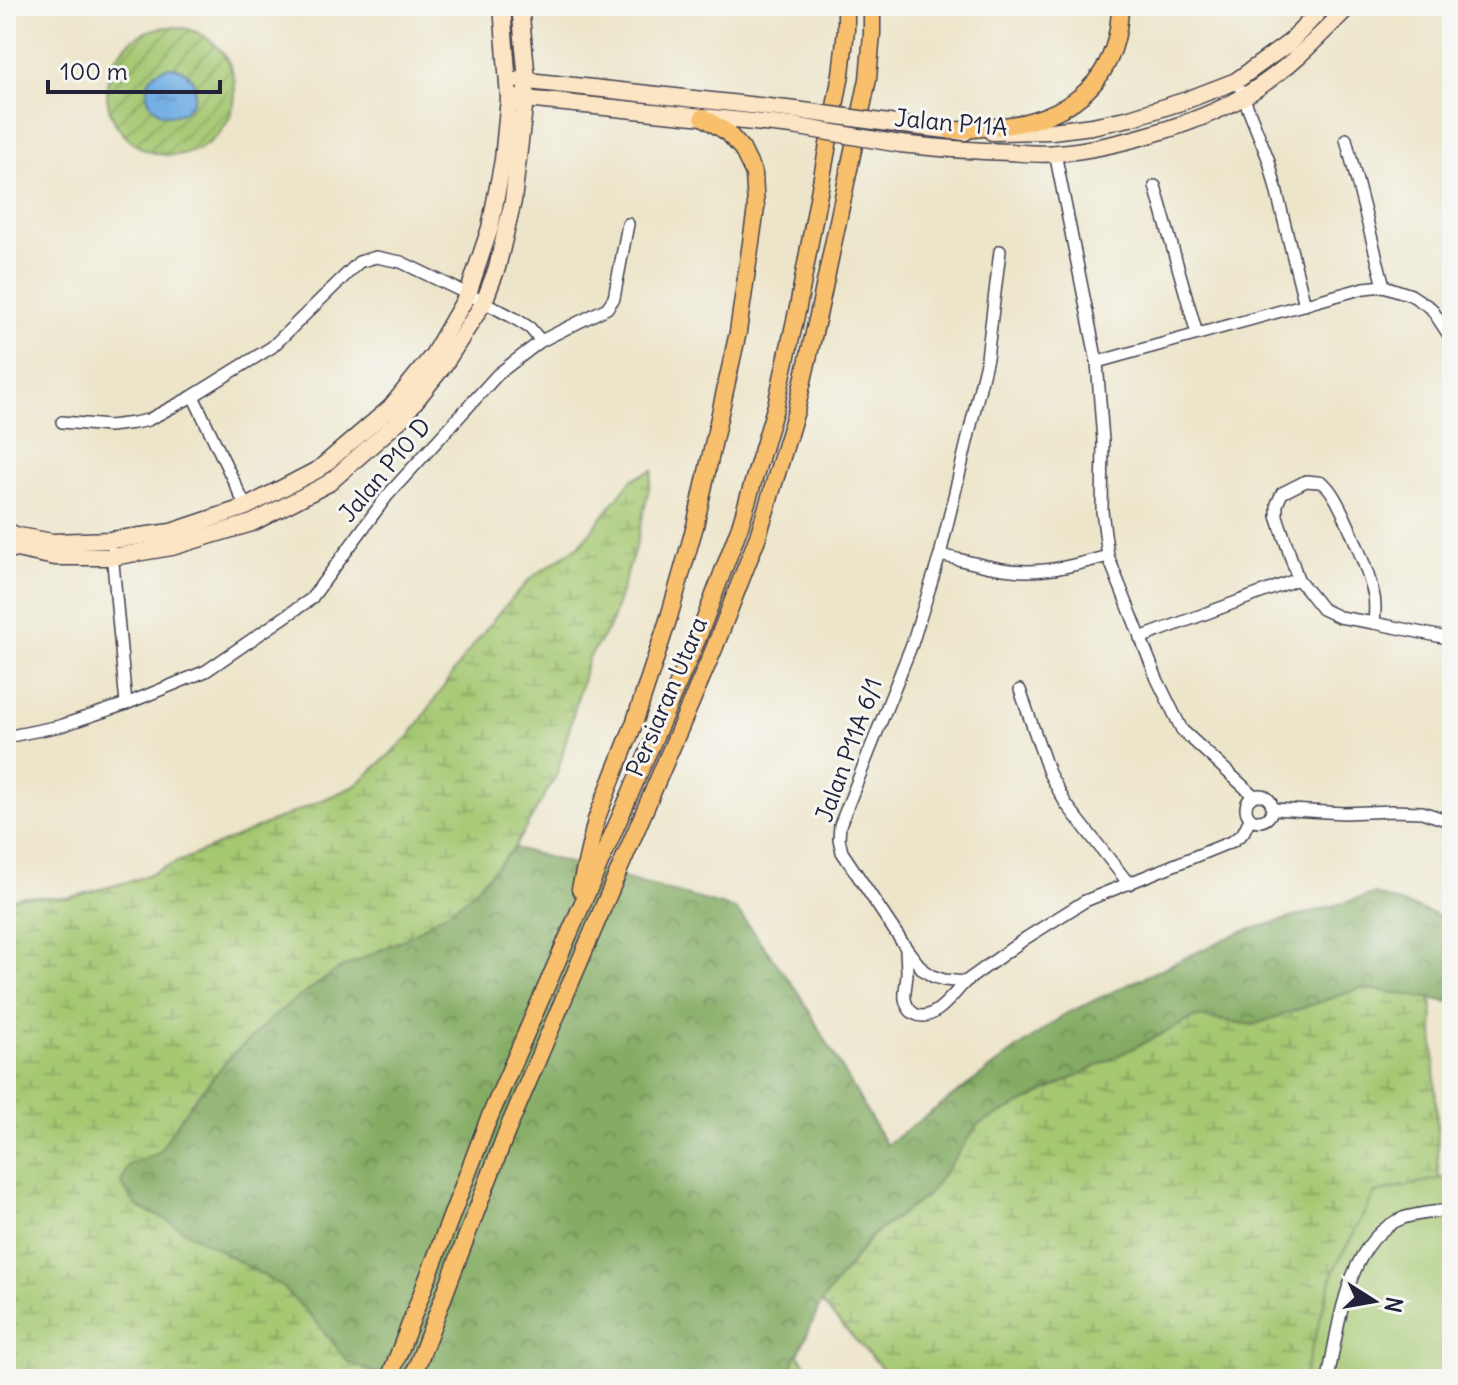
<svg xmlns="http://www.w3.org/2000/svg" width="1458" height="1385" font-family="Delius,sans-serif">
	<defs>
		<pattern id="forest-crowns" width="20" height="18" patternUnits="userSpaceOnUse" patternTransform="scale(2)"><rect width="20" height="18" fill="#84ac63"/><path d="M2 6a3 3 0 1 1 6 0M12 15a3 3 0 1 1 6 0" fill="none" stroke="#6c8c53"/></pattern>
		<pattern id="wetland-marsh" width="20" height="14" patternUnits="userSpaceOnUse" patternTransform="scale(2)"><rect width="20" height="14" fill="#a5c871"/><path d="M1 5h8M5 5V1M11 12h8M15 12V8" fill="none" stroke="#86a25e"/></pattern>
		<pattern id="garden-furrows" width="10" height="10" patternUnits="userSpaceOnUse" patternTransform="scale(2)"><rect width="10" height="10" fill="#a5c871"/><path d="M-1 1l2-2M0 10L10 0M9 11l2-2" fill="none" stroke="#86a25e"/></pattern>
		<pattern id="water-ripples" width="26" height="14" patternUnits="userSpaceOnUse" patternTransform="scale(2)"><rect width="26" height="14" fill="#73afe4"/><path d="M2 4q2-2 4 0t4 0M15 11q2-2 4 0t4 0" fill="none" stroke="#5e8eba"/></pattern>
	</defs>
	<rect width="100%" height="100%" fill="#f6f6f2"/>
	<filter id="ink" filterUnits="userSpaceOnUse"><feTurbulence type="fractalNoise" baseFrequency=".0125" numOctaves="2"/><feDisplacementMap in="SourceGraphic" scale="16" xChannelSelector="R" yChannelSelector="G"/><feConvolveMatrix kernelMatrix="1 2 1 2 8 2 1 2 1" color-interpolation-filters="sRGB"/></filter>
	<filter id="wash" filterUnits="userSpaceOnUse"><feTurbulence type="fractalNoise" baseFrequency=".006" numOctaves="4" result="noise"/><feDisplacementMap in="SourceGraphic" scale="32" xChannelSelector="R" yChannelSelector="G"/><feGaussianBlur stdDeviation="1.8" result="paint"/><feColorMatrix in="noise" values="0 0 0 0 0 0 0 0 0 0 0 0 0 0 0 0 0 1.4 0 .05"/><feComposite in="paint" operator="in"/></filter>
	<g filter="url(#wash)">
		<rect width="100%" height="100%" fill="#ede5c9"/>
		<path fill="url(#forest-crowns)" stroke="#53674f" stroke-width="2" d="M 514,848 L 736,909 L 798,992 L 886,1145 L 1065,1014 L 1238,933 L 1374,894 L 1452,920 L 1452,1002 L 1362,988 L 1253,1025 L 1196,1017 L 978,1125 L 929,1194 L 871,1236 L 821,1303 L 787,1379 L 389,1379 L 348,1362 L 312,1317 L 281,1286 L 166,1220 L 136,1206 L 121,1183 L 128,1165 L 158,1153 L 188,1107 L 229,1058 L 281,1010 L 337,970 L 408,937 L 466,899 Z"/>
		<g fill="url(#wetland-marsh)" stroke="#647556" stroke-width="2">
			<path d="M 653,470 L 637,542 L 610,626 L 588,659 L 557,774 L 514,848 L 466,899 L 408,937 L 337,970 L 281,1010 L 229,1058 L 188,1107 L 158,1153 L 128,1165 L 121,1183 L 136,1206 L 166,1220 L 281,1286 L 312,1317 L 348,1362 L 389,1379 L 6,1379 L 6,901 L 23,896 L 68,898 L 138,879 L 355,786 L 410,736 L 464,657 L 499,613 L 531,578 L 580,545 L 632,479 Z"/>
			<path d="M 1362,988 L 1432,999 L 1439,1179 L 1375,1193 L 1303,1379 L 892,1379 L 821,1303 L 872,1236 L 929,1194 L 978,1125 L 1196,1017 L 1253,1025 Z"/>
			<path d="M 797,1354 L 820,1379 L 787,1379 Z"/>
		</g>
		<path fill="#a5c871" stroke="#647556" stroke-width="2" d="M 1452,1176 L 1452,1379 L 1303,1379 L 1334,1270 L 1375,1193 Z"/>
		<circle fill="url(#garden-furrows)" stroke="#647556" stroke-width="2" cx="171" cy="91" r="64"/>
		<circle fill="url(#water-ripples)" stroke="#4a6890" stroke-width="2" cx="171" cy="91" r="24"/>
	</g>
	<g filter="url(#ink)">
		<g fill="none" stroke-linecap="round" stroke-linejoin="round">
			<defs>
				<g id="street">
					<path d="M 1241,91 L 1269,161 L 1305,305"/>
					<path d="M 1346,139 L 1384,286"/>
					<path d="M 1055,153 L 1097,362 L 1103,441 L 1102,511 L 1108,556 L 1157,679 L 1182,730 L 1253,795"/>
					<path d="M 1155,186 L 1197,334"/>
					<path d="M 1000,251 L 987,358 L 940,555 L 912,644 L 840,825 L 839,839 L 842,852 L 906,948 L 923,970 L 932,976 L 944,980 L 965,982 L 1026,938 L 1085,901 L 1233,841 L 1243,833 L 1250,819"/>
					<path d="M 1097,362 L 1364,288 L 1384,286 L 1411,295 L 1431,308 L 1452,340"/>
					<path d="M 193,396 L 246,507"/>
					<path d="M 62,422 L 109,426 L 134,423 L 148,420 L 193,396 L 272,347 L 359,262 L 376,257 L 401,262 L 484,302 L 514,318 L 530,328 L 541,341"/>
					<path d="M 1306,481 C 1312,482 1319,481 1324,484 C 1339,494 1368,572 1373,592 C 1376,602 1375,612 1374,623 L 1339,617 L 1322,609 L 1298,579 L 1277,516 L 1277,504 L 1282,493 Z"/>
					<path d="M 112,552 L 126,704"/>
					<path d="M 940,555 C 968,561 998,571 1027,571 C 1055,571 1082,563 1108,556"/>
					<path d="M 1374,623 L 1452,639"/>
					<path d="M 1140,638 L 1298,579"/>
					<path d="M 1020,690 L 1049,773 L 1066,804 L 1129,884"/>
					<path d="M 6,737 L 60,726 L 126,704 L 206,671 L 311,599 L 387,496 L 498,374 L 541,341 L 607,308 L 614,298 L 628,224"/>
					<circle cx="1259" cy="808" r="13"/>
					<path d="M 1273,809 L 1344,813 L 1392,811 L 1422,812 L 1452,822"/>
					<path d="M 906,948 C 906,956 907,965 907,973 C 907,981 904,991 905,999 C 906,1005 910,1012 915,1014 C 933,1024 954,993 965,982"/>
					<path d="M 1328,1379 C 1338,1329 1347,1239 1403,1218 C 1418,1213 1437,1212 1452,1209"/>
				</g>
				<g id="secondary">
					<path d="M 519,80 L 796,110"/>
					<path d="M 515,98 L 793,126"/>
					<path d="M 903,125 L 965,132"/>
					<path d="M 992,132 L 1052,131 L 1092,126 L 1130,118 L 1184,101 L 1236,81 L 1290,42 L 1324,6"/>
					<path d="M 900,144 C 936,148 972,151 1009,152 C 1025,153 1042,155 1058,153 C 1113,148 1195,125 1243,97 C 1284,73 1317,39 1349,6"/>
					<path d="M 6,531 L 18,536 L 53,542 L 111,540 L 171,532 L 246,507 L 319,469 L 390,408 L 433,355 L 468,294 L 490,228 L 503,160 L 509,98 L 502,6"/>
					<path d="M 6,547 L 55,557 L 112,557 L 172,547 L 252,523 L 329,483 L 401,419 L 444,365 L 484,302 L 497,268 L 513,201 L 525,99 L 527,80 L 520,6"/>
				</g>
				<g id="primary">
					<path d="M 951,131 C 976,128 1002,128 1026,122 C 1086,107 1119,68 1120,6"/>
					<path d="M 580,889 L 596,820 L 634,724 L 669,617 L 695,526 L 738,332 L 756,208 L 754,174 L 742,149 L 728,133 L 703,117"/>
					<path d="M 389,1379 L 487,1123 L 697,640 L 740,526 L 776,405 L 798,307 L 841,74 L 846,30 L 846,6"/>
					<path d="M 412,1379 L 507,1131 L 714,649 L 758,536 L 796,411 L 819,311 L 868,79 L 872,34 L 872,6"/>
				</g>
			</defs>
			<use href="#street" stroke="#403f50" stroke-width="14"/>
			<use href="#secondary" stroke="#403f50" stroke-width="19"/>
			<use href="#primary" stroke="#403f50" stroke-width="19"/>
			<use href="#street" stroke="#fff" stroke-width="11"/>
			<use href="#secondary" stroke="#fce5c4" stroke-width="16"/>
			<use href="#primary" stroke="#f8bf6c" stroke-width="16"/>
			<defs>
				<g id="secondary-bridge">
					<path d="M 796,110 L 903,125"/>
					<path d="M 793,126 L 900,144"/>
				</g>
			</defs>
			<use href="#secondary-bridge" stroke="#403f50" stroke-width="19" stroke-linecap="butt"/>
			<use href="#secondary-bridge" stroke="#fce5c4" stroke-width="16"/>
		</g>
	</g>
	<g text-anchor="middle" stroke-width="6" stroke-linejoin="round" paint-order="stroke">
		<g font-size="24" fill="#22223b" stroke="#f6f6f2">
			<text transform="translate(951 123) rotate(5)" y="8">Jalan P11A</text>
			<text transform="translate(385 470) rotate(-50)" y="8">Jalan P10 D</text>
			<text transform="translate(667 697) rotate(-67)" y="8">Persiaran Utara</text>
			<text transform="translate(849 750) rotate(-70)" y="8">Jalan P11A 6/1</text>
		</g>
	</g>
	<rect width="1458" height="1385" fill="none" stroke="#f6f6f2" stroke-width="32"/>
	<g transform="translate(1374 1301) rotate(101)" stroke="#f6f6f2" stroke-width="6" paint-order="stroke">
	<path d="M0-6L14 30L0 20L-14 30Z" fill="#22223b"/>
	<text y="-12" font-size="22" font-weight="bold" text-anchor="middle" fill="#22223b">N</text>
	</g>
	<path d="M48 80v12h172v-12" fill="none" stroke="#22223b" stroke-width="4"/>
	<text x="60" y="80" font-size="24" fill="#22223b" stroke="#f6f6f2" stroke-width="6" paint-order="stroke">100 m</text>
</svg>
